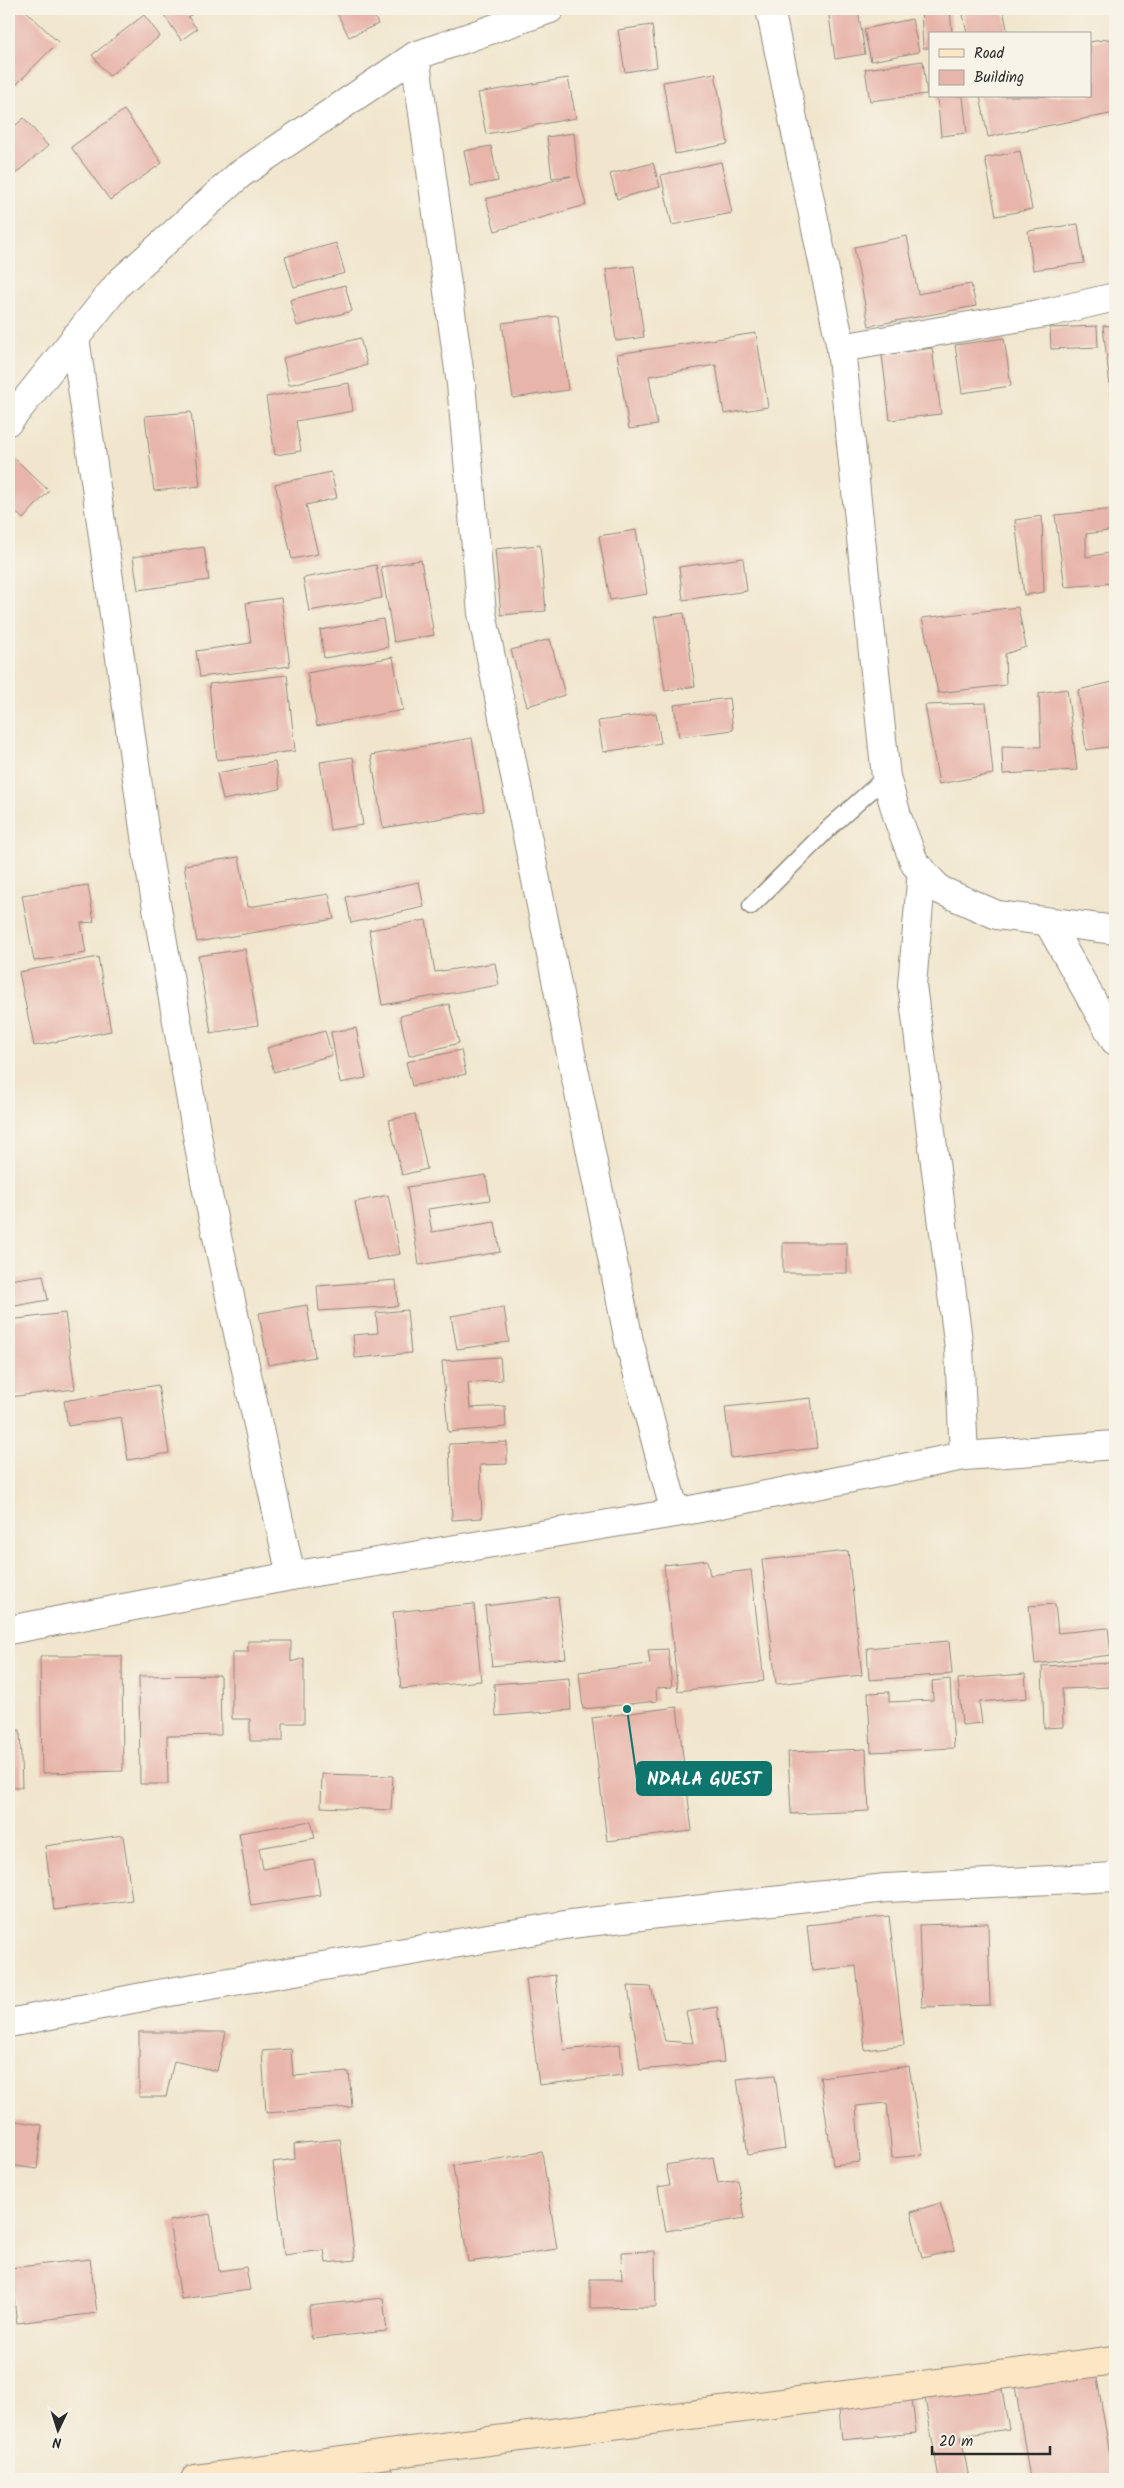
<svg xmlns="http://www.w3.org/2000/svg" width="1124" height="2488" font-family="Kalam,sans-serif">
	<rect width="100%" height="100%" fill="#f7f3e8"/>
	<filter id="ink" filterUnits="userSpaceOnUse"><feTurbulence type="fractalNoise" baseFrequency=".02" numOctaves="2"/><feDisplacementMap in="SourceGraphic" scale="10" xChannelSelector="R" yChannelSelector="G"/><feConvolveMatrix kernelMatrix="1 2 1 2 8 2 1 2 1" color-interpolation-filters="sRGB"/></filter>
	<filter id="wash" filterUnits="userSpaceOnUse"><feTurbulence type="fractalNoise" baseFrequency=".0096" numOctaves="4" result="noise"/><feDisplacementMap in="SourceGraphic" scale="20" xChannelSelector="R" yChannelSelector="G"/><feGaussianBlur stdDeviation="1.12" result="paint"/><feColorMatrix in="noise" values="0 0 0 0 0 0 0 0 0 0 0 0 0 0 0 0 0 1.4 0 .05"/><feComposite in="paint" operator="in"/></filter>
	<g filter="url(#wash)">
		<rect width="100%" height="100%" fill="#f1e6cd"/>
		<g id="blocks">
			<g fill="#e8b5aa">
				<path d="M 9,9 L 24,9 L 58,42 L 13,88 L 9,84 Z"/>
				<path d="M 160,9 L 199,9 L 188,17 L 197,29 L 181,40 Z"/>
				<path d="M 335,9 L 371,9 L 378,24 L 349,37 Z"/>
				<path d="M 828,9 L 858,9 L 865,54 L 835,59 Z"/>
				<path d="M 921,9 L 950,9 L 952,34 L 930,34 L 930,48 L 923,48 Z"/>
				<path d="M 962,9 L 1003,9 L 1008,34 L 967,34 Z"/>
				<path d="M 144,15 L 160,36 L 109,76 L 92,55 Z"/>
				<path d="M 912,19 L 919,52 L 871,61 L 864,29 Z"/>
				<path d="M 652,25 L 657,67 L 625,72 L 618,30 Z"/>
				<path d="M 1114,38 L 1115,113 L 988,137 L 980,96 L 1090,96 L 1090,42 Z"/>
				<path d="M 923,61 L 927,94 L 870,101 L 865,69 Z"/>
				<path d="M 715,73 L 728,144 L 675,154 L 663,82 Z"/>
				<path d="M 568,78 L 576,118 L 486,134 L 478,93 Z"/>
				<path d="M 937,96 L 963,96 L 967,133 L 941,136 Z"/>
				<path d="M 124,110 L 162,163 L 110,200 L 71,147 Z"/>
				<path d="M 24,118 L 48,146 L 9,179 L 9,131 Z"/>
				<path d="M 574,133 L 578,175 L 586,205 L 495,231 L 486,199 L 571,176 L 552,178 L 547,137 Z"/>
				<path d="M 491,146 L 498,181 L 471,186 L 464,151 Z"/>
				<path d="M 1020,151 L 1032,209 L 996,216 L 985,158 Z"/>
				<path d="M 721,162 L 732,213 L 672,225 L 661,175 Z"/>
				<path d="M 653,163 L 660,187 L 617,199 L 610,174 Z"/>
				<path d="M 1078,224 L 1084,263 L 1033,270 L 1028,231 Z"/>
				<path d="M 907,236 L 918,294 L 971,284 L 976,306 L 869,326 L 854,247 Z"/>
				<path d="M 336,243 L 345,273 L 294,287 L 285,257 Z"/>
				<path d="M 634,266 L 644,337 L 616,341 L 606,269 Z"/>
				<path d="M 345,285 L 352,311 L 297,326 L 290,300 Z"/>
				<path d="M 558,316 L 568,390 L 513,398 L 502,323 Z"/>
				<path d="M 1115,325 L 1115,394 L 1111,394 L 1103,326 Z"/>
				<path d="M 1097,326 L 1098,347 L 1051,349 L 1050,328 Z"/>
				<path d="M 756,333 L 768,407 L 724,414 L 716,365 L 649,376 L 657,425 L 629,429 L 617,354 Z"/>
				<path d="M 360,338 L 367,365 L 289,385 L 283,358 Z"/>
				<path d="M 1004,338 L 1011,386 L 962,393 L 955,345 Z"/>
				<path d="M 932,348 L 941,414 L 890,420 L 882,355 Z"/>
				<path d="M 349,383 L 353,411 L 296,421 L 301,451 L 275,455 L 266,397 Z"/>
				<path d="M 191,412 L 200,486 L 154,491 L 145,416 Z"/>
				<path d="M 9,453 L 49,491 L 23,519 L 9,506 Z"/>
				<path d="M 331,472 L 337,498 L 306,505 L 318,554 L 292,559 L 275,484 Z"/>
				<path d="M 1115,509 L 1115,530 L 1086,534 L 1086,557 L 1115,552 L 1115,583 L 1065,587 L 1055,515 Z"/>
				<path d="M 1042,516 L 1044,592 L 1024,595 L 1015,520 Z"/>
				<path d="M 636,530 L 647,594 L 610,600 L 599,536 Z"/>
				<path d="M 540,545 L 546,611 L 501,615 L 495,549 Z"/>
				<path d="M 204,547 L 209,580 L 138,590 L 133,557 Z"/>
				<path d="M 743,558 L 747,591 L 683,600 L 679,567 Z"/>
				<path d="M 421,560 L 434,635 L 394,642 L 381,567 Z"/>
				<path d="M 376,565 L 382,598 L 309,611 L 303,578 Z"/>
				<path d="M 281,598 L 290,666 L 200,677 L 196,651 L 251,643 L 246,603 Z"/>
				<path d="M 1018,607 L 1026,647 L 1005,654 L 1006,685 L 938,693 L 922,618 Z"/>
				<path d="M 684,613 L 695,686 L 665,691 L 654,617 Z"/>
				<path d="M 383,619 L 388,647 L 324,658 L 320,630 Z"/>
				<path d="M 550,639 L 565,695 L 527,706 L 511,650 Z"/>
				<path d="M 393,657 L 403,710 L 317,726 L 307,673 Z"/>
				<path d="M 287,675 L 295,751 L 217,760 L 209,684 Z"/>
				<path d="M 1113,682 L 1115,746 L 1086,750 L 1078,690 Z"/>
				<path d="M 1067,689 L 1077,770 L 1003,774 L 1002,746 L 1041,747 L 1039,693 Z"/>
				<path d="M 729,698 L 733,730 L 679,737 L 674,705 Z"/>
				<path d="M 986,703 L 993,774 L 939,784 L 925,705 Z"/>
				<path d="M 656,713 L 661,743 L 603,752 L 598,721 Z"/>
				<path d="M 472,738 L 484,811 L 383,828 L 371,755 Z"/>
				<path d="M 353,757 L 363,825 L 330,830 L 320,762 Z"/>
				<path d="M 275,762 L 280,789 L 223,800 L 217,773 Z"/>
				<path d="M 239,857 L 248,907 L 329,894 L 334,919 L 197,942 L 184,865 Z"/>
				<path d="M 419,882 L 424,907 L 351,923 L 346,897 Z"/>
				<path d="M 88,885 L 94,922 L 81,923 L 86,953 L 34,961 L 22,895 Z"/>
				<path d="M 426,920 L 435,972 L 495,963 L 499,985 L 382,1005 L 369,930 Z"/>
				<path d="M 245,949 L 258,1025 L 211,1033 L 198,956 Z"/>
				<path d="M 98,957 L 111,1031 L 34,1046 L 19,972 Z"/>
				<path d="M 449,1004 L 459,1043 L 409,1056 L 400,1016 Z"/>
				<path d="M 356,1028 L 366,1078 L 340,1083 L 331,1032 Z"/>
				<path d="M 325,1031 L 332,1055 L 274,1072 L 267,1048 Z"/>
				<path d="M 461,1050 L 466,1074 L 412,1086 L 406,1062 Z"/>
				<path d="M 415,1114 L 427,1169 L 402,1175 L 389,1120 Z"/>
				<path d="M 486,1175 L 490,1200 L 428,1209 L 432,1232 L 495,1222 L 500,1252 L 419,1265 L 407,1187 Z"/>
				<path d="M 388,1195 L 400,1254 L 367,1260 L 355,1202 Z"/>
				<rect x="783" y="1243" width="64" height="30"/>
				<path d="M 43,1275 L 48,1300 L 9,1307 L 9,1280 Z"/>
				<path d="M 396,1280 L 398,1306 L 319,1311 L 317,1286 Z"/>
				<path d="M 307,1305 L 315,1357 L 268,1365 L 259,1313 Z"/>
				<path d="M 504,1307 L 509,1342 L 457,1349 L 451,1316 Z"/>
				<path d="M 407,1310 L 411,1353 L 355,1358 L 353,1335 L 378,1333 L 376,1313 Z"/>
				<path d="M 65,1313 L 75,1389 L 9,1397 L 9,1320 Z"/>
				<path d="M 500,1357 L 502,1380 L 468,1383 L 470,1408 L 505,1406 L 506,1427 L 448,1432 L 442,1361 Z"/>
				<path d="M 158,1385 L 169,1453 L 128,1460 L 121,1417 L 68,1426 L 64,1401 Z"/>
				<path d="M 811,1398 L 817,1448 L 731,1458 L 725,1407 Z"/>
				<path d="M 507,1442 L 507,1464 L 480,1465 L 482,1518 L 452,1520 L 449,1444 Z"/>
				<path d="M 848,1551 L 862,1675 L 776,1684 L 762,1560 Z"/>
				<path d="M 707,1560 L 710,1575 L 751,1570 L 764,1681 L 678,1691 L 664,1565 Z"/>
				<path d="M 558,1597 L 566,1658 L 492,1666 L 485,1606 Z"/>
				<path d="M 474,1604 L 481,1681 L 401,1689 L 393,1612 Z"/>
				<path d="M 1055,1604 L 1058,1633 L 1108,1628 L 1111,1655 L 1035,1664 L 1029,1606 Z"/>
				<path d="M 248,1641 L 291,1641 L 291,1662 L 304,1658 L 304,1723 L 283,1723 L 283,1741 L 250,1741 L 250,1719 L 232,1719 L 232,1652 L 248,1652 Z"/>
				<path d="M 949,1641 L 952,1674 L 869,1680 L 867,1648 Z"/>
				<path d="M 668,1649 L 672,1687 L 656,1688 L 657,1701 L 583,1709 L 579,1672 L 650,1664 L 648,1650 Z"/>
				<path d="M 40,1656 L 122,1656 L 123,1771 L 42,1773 Z"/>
				<path d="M 1112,1663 L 1112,1687 L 1062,1689 L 1063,1727 L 1044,1728 L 1042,1666 Z"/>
				<path d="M 1025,1674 L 1027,1698 L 979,1702 L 982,1723 L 962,1725 L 958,1679 Z"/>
				<path d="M 220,1675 L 221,1735 L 167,1736 L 168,1784 L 140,1784 L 139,1676 Z"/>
				<path d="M 569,1678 L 571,1710 L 496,1716 L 494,1684 Z"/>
				<path d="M 950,1679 L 954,1748 L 871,1752 L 868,1693 L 889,1692 L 889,1702 L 933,1700 L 932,1681 Z"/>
				<path d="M 677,1707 L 692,1831 L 607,1841 L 592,1718 Z"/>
				<path d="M 20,1730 L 22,1787 L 9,1787 L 9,1731 Z"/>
				<path d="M 866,1749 L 869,1811 L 791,1814 L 788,1752 Z"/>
				<path d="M 322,1774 L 393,1776 L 391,1810 L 321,1807 Z"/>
				<path d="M 311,1821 L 315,1838 L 259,1848 L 263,1869 L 314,1860 L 320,1895 L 251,1906 L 239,1833 Z"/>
				<path d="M 123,1835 L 132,1900 L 54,1910 L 45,1846 Z"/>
				<path d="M 889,1916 L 904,2045 L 865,2050 L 856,1966 L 812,1971 L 807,1925 Z"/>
				<path d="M 988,1923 L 990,2005 L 922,2007 L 919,1925 Z"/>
				<path d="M 555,1975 L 564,2050 L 620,2044 L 623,2075 L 539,2085 L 526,1979 Z"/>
				<path d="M 628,1986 L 651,1987 L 665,2041 L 693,2043 L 686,2012 L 717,2007 L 724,2062 L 640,2070 Z"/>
				<path d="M 139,2032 L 226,2032 L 217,2071 L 174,2061 L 166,2097 L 139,2097 Z"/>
				<path d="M 291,2049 L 293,2076 L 349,2072 L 352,2107 L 266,2113 L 262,2051 Z"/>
				<path d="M 909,2066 L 923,2155 L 892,2158 L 887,2103 L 856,2106 L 860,2162 L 833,2165 L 820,2077 Z"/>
				<path d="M 775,2075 L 785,2149 L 748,2155 L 737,2079 Z"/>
				<path d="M 9,2120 L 42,2125 L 37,2169 L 9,2165 Z"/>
				<path d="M 340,2139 L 355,2260 L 326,2263 L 324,2250 L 284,2255 L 273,2162 L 295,2159 L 294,2144 Z"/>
				<path d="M 542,2152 L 557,2249 L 468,2262 L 453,2166 Z"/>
				<path d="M 713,2157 L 718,2183 L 738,2180 L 745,2218 L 666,2231 L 658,2187 L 670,2185 L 666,2165 Z"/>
				<path d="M 940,2203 L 955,2250 L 922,2258 L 911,2212 Z"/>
				<path d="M 210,2214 L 219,2271 L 246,2267 L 250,2290 L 181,2299 L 169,2221 Z"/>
				<path d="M 655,2251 L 656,2307 L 590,2308 L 590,2279 L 622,2279 L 621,2252 Z"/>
				<path d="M 90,2259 L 97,2313 L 17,2323 L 10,2268 Z"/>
				<path d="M 383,2298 L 387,2331 L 312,2339 L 309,2306 Z"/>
				<path d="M 1094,2360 L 1114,2479 L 1030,2479 L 1013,2373 Z"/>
				<path d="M 999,2374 L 1009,2429 L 961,2436 L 969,2479 L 939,2479 L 923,2387 Z"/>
				<path d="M 910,2381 L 916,2433 L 842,2440 L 837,2389 Z"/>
				<path d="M 391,2465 L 393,2479 L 316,2479 L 315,2476 Z"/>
			</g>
		</g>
	</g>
	<g filter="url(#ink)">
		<use href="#blocks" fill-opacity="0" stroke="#8e887c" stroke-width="1"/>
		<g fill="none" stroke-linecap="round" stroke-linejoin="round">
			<defs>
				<path id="lane" d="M 751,906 L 829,828 L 886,777"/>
				<g id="street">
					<path d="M 770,9 L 841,348 L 886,777 L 898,819 L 915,864 L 940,890 L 997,915 L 1115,930"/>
					<path d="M 415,56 L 461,384 L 482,613 L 629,1341 L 675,1513"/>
					<path d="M 75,337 L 148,857 L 206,1186 L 291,1576"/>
					<path d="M 841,348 L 1051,312 L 1115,297"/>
					<path d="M 9,421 L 119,283 L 239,175 L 415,56 L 550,9"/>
					<path d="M 922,870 L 912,985 L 959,1348 L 964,1456"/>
					<path d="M 1048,922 L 1115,1041"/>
					<path d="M 9,1630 L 291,1576 L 675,1513 L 964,1456 L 1115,1445"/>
					<path d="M 9,2023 L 158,1994 L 571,1924 L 886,1888 L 1115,1877"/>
				</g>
				<path id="secondary" d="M 195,2479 L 1115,2360"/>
			</defs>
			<use href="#lane" stroke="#8e887c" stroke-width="19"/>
			<use href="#street" stroke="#8e887c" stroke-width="30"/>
			<use href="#secondary" stroke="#8e887c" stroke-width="30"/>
			<use href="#lane" stroke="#fff" stroke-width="16"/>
			<use href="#street" stroke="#fff" stroke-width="28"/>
			<use href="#secondary" stroke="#fce6c4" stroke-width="28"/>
		</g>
	</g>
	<path fill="none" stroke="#0f766e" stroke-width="2" d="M627 1709L637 1779"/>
	<circle fill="#0f766e" stroke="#f7f3e8" stroke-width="2" cx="627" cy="1709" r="5"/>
	<rect fill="#0f766e" stroke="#0f766e" stroke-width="2" x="637" y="1762" width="134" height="33" rx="5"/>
	<g font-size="18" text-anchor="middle" font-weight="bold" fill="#fff">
		<text x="704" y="1785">NDALA GUEST</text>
	</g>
	<rect width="1124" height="2488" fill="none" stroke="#f7f3e8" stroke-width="30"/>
	<rect x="929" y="32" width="162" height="65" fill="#f7f3e8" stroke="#a5a39c"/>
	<rect x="939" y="49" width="25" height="8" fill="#fce6c4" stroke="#a5a39c"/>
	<text x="974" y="58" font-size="15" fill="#2b2b2b">Road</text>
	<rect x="939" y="70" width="25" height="15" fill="#e8b5aa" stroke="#a5a39c"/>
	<text x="974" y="82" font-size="15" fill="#2b2b2b">Building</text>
	<g transform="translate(58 2430) rotate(184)" stroke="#f7f3e8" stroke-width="4" paint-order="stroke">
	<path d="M0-4L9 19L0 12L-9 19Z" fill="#2b2b2b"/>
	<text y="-8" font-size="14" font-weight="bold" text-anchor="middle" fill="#2b2b2b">N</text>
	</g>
	<path d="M932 2446v8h118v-8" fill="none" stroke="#2b2b2b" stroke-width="2.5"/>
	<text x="939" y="2446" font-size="15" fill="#2b2b2b" stroke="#f7f3e8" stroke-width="4" paint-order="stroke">20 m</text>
</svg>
